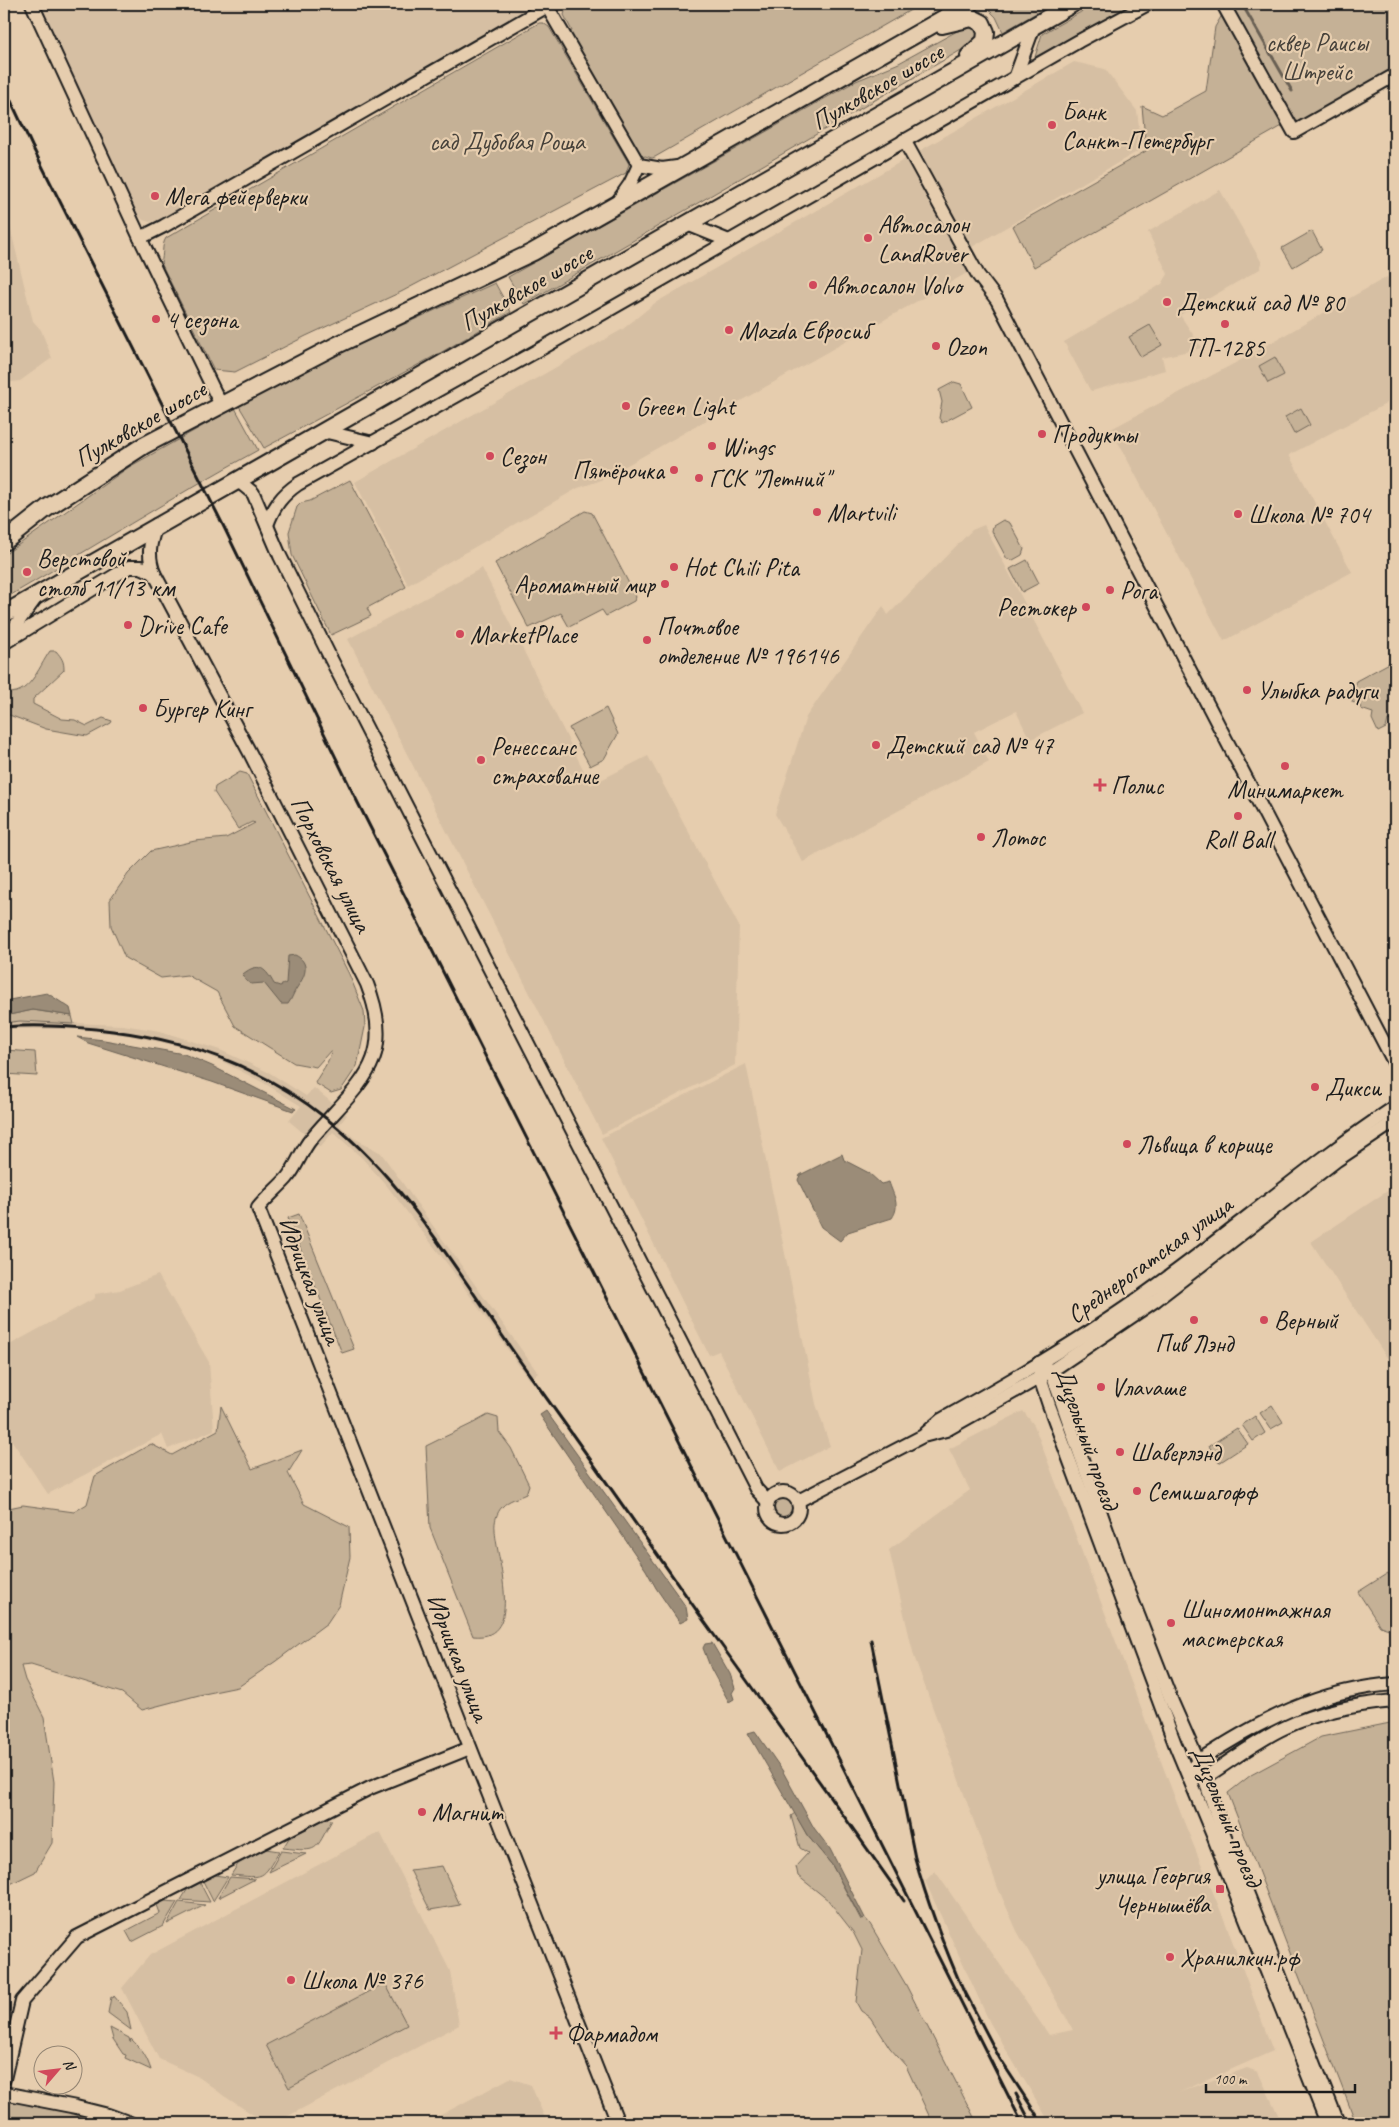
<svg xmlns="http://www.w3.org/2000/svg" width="1399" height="2127" font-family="Caveat,sans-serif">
	<rect width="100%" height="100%" fill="#e6cdae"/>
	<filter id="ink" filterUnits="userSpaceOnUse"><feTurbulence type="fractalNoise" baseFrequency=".02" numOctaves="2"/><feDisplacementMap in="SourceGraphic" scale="10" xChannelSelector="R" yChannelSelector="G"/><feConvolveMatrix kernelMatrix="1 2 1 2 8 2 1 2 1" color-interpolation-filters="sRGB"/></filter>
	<g filter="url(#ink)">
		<g fill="#d6bfa3">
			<path d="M 37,4 L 539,4 L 158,220 L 150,222 L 143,220 L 137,214 Z"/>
			<path d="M 1074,62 L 1105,69 L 1137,111 L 1142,149 L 972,247 L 967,273 L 599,481 L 578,488 L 408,585 L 355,482 L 623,329 L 655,303 Z"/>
			<path d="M 1220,190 L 1262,263 L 1260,269 L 1180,315 L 1202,348 L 1162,357 L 1165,370 L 1092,391 L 1090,390 L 1064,342 L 1162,284 L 1168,274 L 1148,232 Z"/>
			<path d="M 4,212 L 10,227 L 33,321 L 41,330 L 52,358 L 20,381 L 4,383 Z"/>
			<path d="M 1387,277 L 1395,292 L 1395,399 L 1289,455 L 1352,572 L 1224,641 L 1111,429 L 1239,361 Z"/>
			<path d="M 984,525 L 1082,713 L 1030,740 L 1016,711 L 974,732 L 989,762 L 803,862 L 775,814 L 806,717 L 883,606 L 888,615 L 972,530 Z"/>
			<path d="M 482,568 L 591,785 L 648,756 L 739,926 L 735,1065 L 602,1134 L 348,639 Z"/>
			<path d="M 20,1021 L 123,1025 L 160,1031 L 220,1050 L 270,1073 L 306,1096 L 314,1088 L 347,1115 L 339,1125 L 354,1138 L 381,1153 L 538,1373 L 529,1380 L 452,1270 L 387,1186 L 362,1158 L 333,1132 L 320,1147 L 289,1121 L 301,1106 L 264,1083 L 221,1061 L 192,1049 L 127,1035 L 80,1029 L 4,1029 L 4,1023 Z"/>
			<path d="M 746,1064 L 816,1404 L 830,1446 L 780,1472 L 719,1351 L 709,1355 L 601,1138 Z"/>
			<path d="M 1395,1186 L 1395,1370 L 1311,1242 Z"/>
			<path d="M 158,1275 L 209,1362 L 214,1430 L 168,1449 L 162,1434 L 48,1494 L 4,1429 L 4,1348 L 95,1298 L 95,1294 L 120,1290 Z"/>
			<path d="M 1023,1411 L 1034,1425 L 1184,1822 L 1226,1924 L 1273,2051 L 1180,2092 L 1247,2068 L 1258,2072 L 1282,2123 L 1050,2123 L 990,2023 L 925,1881 L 935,1871 L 1049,2035 L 1073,2030 L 1017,1931 L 998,1888 L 914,1656 L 889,1550 L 970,1490 L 949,1449 Z"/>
			<path d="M 380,1832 L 450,1971 L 459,2025 L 275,2123 L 266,2123 L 224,2096 L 199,2077 L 159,2059 L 122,1988 L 150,1955 Z"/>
			<path d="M 510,2078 L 531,2085 L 547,2123 L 426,2123 Z"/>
		</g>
		<g fill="#c5b196" stroke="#706659">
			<path d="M 574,4 L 921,4 L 655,157 L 652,158 L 645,156 L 641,158 L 569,33 L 572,31 L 564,15 L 565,11 Z"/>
			<path d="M 997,4 L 1052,4 L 1003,32 L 996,17 L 988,9 Z"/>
			<path d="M 1095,4 L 1132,4 L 1035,57 L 1042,34 Z"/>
			<path d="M 1229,4 L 1395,4 L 1395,70 L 1305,123 L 1294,121 Z"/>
			<path d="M 1222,15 L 1284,125 L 1034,267 L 1013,226 L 1146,151 L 1142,106 L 1162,115 L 1206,91 L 1215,27 Z"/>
			<path d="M 539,23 L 543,23 L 549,27 L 629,164 L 626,173 L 401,292 L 306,336 L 235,372 L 214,370 L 161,263 C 164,254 161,246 166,238 Z"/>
			<path d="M 968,25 L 974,27 L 978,34 L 974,42 L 963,49 L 524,304 L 508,277 L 856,81 L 899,63 Z"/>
			<path d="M 1312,231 L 1322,250 L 1293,267 L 1282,248 Z"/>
			<path d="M 495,283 L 511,312 L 440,353 L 264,448 L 239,406 L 323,361 Z"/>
			<path d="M 1150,325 L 1162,345 L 1141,357 L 1129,337 Z"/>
			<path d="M 1275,357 L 1284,375 L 1268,383 L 1259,366 Z"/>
			<path d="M 954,382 L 961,384 L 972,407 L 942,423 L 939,418 L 942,402 L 939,390 Z"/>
			<path d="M 235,408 L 258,450 C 172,497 89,550 4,599 L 4,555 L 129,467 Z"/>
			<path d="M 1301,408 L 1310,425 L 1294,434 L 1285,417 Z"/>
			<path d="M 350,480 L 406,587 L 367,608 L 371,616 L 331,635 L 292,555 L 289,532 L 297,507 L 301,503 L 310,501 Z"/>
			<path d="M 585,511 L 592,513 L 636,597 L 634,601 L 606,616 L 602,610 L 569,627 L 561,613 L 529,628 L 495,563 Z"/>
			<path d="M 1003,520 L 1010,523 L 1024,549 L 1022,555 L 1013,560 L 1007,559 L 992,531 L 993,526 Z"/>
			<path d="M 1027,560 L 1039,583 L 1022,592 L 1010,569 Z"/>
			<path d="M 50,651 L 56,651 C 62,658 64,661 64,670 L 33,699 L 33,704 L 62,719 L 75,720 L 87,726 L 103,718 L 112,721 L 111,723 L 87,736 L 46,729 L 4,713 L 4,692 C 29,698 38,668 50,651 Z"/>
			<path d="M 1395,660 L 1395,722 L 1388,720 L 1386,728 L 1378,732 L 1372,719 L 1373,713 L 1361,709 L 1360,705 L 1352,702 L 1353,698 L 1339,694 L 1356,684 L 1356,681 Z"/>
			<path d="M 606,708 L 618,734 L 604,759 L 590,766 L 569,728 Z"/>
			<path d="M 240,772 L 247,774 L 349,974 L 364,1011 L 365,1027 L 357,1066 L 341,1090 L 331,1093 L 315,1083 C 320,1072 330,1063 331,1050 L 316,1067 L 294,1063 L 235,1026 L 217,992 L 187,975 L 161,978 L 125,958 L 111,926 L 110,900 L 128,874 L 151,851 L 195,841 L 226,838 L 255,823 L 252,822 L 238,829 L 214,792 L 215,787 Z"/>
			<path d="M 33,1010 L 72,1016 L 74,1024 L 20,1021 L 4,1023 L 4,1016 Z"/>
			<path d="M 4,1050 L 35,1052 L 37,1076 L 4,1074 Z"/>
			<path d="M 299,1214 L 354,1349 L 342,1353 L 288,1218 Z"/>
			<path d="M 1272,1405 L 1283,1422 L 1271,1429 L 1260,1413 Z"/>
			<path d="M 221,1406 L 252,1469 L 302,1450 L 288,1473 L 304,1504 L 349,1527 L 350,1557 L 339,1605 L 327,1623 L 276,1661 L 238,1687 L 199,1695 L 142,1710 L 122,1693 L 31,1665 L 21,1666 L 25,1680 L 44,1717 L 54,1782 L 52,1843 L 35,1872 L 4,1887 L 4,1509 L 23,1505 L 74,1512 L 87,1504 L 95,1476 L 151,1444 L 172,1455 L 218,1430 Z"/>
			<path d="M 488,1415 L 498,1418 L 499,1432 L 511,1448 L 529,1485 L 526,1494 C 518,1498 508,1500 502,1507 C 497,1512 494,1522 495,1529 C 495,1555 527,1642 473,1636 L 430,1528 L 426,1446 C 447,1435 468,1427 488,1415 Z"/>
			<path d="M 1255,1416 L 1265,1433 L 1253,1441 L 1242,1425 Z"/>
			<path d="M 1237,1428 L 1248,1444 L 1219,1463 L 1209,1446 Z"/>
			<circle cx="784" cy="1508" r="11"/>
			<path d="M 1388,1573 L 1395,1585 L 1395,1631 L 1380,1626 L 1358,1592 Z"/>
			<path d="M 1395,1722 L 1395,2123 L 1356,2123 L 1228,1793 L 1251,1775 L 1321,1737 Z"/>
			<path d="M 795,1813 L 807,1835 L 832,1865 L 861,1920 L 865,1918 L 870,1924 L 906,1985 L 977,2123 L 930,2123 L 932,2122 L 906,2066 L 890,2048 L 870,2017 L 861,2011 L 856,2002 L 862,1950 L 853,1932 L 828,1900 L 798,1876 L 796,1866 L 808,1853 L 800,1848 L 791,1816 Z"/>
			<path d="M 325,1819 L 332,1820 C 314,1852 320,1852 283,1848 L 289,1838 Z"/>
			<path d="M 266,1849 L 279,1851 C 262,1880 265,1878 231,1875 L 238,1864 Z"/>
			<path d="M 281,1851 L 306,1854 L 269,1872 Z"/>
			<path d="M 442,1866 L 460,1905 L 430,1910 L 410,1870 Z"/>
			<path d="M 215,1875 L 228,1877 L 213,1901 L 203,1881 Z"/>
			<path d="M 230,1877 L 255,1879 L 218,1898 Z"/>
			<path d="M 200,1883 L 210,1902 L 181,1900 L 187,1890 Z"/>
			<path d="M 165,1901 L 177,1902 L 163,1926 L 132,1942 L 126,1931 L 160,1913 L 157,1905 Z"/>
			<path d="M 179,1902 L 205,1905 L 167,1924 Z"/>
			<path d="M 385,1983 L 407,2025 L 289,2088 L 266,2045 Z"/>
			<path d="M 114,1996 L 127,2012 L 131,2030 L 108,2013 L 111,1997 L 113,1998 Z"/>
			<path d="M 110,2028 L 129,2038 L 130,2042 L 131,2039 C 141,2048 147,2057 151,2070 L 125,2058 L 126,2055 L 123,2054 L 113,2039 Z"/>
			<path d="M 4,2097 L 116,2123 L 4,2123 Z"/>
		</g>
		<g fill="#9b8c78" stroke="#685f53">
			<path d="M 295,955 C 310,962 306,975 298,986 C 294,991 292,999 288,1004 L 281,1004 L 264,983 L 251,984 L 245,980 L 243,974 C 259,961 266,969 274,984 L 280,986 L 286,983 L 288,956 Z"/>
			<path d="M 47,993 L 70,1008 L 72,1016 L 33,1010 L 4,1016 L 4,1001 Z"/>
			<path d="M 77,1037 L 104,1040 L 184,1054 L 212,1066 L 296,1109 L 293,1111 L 212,1082 L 88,1043 Z"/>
			<path d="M 842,1154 L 844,1160 L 869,1173 L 881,1184 L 889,1182 C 893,1195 901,1205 892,1218 L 848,1232 L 840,1241 L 821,1227 L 798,1180 L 800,1175 Z"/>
			<path d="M 546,1411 L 679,1597 L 686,1607 L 688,1619 L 680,1623 L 656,1588 L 646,1570 L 546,1424 L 540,1415 Z"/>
			<path d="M 712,1643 L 730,1674 L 735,1688 L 732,1693 L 734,1699 L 729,1702 L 711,1669 L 703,1648 L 705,1644 Z"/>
			<path d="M 755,1731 L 782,1770 L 814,1828 L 830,1849 L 865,1918 L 862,1920 L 832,1865 L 807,1835 L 748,1733 Z"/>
		</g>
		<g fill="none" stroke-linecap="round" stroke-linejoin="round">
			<path stroke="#685f53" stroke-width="3" d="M 1242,4 L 1292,91"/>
			<defs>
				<g id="minor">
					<path d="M 32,4 L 140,238 L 221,405"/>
					<path d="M 1223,4 L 1294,132 L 1395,75"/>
					<path d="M 547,6 L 639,165 L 662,169 L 677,167"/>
					<path d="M 1015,78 L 1034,26"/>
					<path d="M 904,140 L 978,275 L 997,300 L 1395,1064"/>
					<path d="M 616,204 L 630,184 L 639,165"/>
					<path d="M 687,224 L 729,241"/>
					<path d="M 140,238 L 164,226 L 551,4"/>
					<path d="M 323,431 L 373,443"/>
					<path d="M 235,482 L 242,484 L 253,493 L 280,556 L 331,659 L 756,1489 L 768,1502"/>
					<path d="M 156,525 C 150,543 147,555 154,573 L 250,753 L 367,984 C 398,1063 357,1084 311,1139 C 301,1151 297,1166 287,1178 C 278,1188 267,1197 258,1208 L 618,2123"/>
					<path d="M 267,525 C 274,506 282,495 298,484 L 544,347 L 1079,41 L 1148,4"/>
					<path d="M 4,641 L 35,599"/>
					<path d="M 4,643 L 129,567 L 141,567 L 154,573"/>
					<path d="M 1039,1363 L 1051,1371 L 1124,1579 L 1172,1702 L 1198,1761 L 1222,1829 L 1338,2123"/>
					<path d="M 1039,1363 L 1040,1378 L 1049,1405 L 1175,1744 L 1212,1833 L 1327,2123"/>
					<path d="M 926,1433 L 941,1420 C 1015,1379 1088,1336 1156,1286 C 1237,1228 1312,1162 1395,1107"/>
					<circle cx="783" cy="1508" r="16"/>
					<path d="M 798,1501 L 923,1436 L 946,1430 L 1051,1371 L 1156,1300 L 1337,1160 L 1395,1121"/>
					<path d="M 1194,1766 L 1198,1761 C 1259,1721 1320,1689 1395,1684"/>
					<path d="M 1196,1777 L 1204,1778 C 1231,1761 1257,1740 1286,1727 C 1320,1711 1359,1704 1395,1701"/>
					<path d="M 4,2079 L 22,2001 L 77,1937 L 370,1788 L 470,1748"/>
					<path d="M 4,2093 L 76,2107 L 108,2115 L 130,2123"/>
				</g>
				<g id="major">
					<path d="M 942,25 L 972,18 L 982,23 L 986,32 L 985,41 L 969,56"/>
					<path d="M 4,542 L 47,508 L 143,446 L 335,346 L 533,252 L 969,4"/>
					<path d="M 4,614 L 1072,4"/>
				</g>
			</defs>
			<use href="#minor" stroke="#1c1c1c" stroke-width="16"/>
			<use href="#major" stroke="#1c1c1c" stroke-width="20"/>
			<use href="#minor" stroke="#e6cdae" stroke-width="12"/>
			<use href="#major" stroke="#e6cdae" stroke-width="16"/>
			<g stroke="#1c1c1c" stroke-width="3">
				<path d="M 4,86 L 32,146 L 222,523 L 354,795 L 1022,2123"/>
				<path d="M 4,1027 C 35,1024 65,1026 96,1029 C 183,1038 258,1064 327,1119 C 414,1189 467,1289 532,1378 C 590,1458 647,1540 704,1621 C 771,1714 838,1807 904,1901"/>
				<path d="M 871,1640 L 915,1858 C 928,1906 946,1951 966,1997"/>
				<path d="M 964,1990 L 1000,2059 L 1042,2123"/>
				<path d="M 1016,2094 L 1031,2123"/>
			</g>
		</g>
	</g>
	<g fill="#d1495b" stroke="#e6cdae" stroke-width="2">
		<circle cx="1052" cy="125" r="5"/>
		<circle cx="155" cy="196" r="5"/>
		<circle cx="868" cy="238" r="5"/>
		<circle cx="813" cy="285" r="5"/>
		<circle cx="1167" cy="302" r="5"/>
		<circle cx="156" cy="319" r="5"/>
		<circle cx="1225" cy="324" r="5"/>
		<circle cx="729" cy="330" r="5"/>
		<circle cx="936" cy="346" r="5"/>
		<circle cx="626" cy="406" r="5"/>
		<circle cx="1042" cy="434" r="5"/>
		<circle cx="712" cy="446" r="5"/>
		<circle cx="490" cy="456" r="5"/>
		<circle cx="674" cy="470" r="5"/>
		<circle cx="699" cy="478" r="5"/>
		<circle cx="817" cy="512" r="5"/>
		<circle cx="1238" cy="514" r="5"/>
		<circle cx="674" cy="567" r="5"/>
		<circle cx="27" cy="572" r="5"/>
		<circle cx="665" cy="584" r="5"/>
		<circle cx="1110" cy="590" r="5"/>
		<circle cx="1086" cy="607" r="5"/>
		<circle cx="128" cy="625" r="5"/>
		<circle cx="460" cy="634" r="5"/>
		<circle cx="647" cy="640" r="5"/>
		<circle cx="1247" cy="690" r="5"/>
		<circle cx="143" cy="708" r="5"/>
		<circle cx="876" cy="745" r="5"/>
		<circle cx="481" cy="760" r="5"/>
		<circle cx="1285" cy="766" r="5"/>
		<path d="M1097.5 777.5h5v5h5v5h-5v5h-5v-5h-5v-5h5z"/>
		<circle cx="1238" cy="816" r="5"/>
		<circle cx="981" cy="837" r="5"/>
		<circle cx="1315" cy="1087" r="5"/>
		<circle cx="1127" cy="1144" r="5"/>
		<circle cx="1194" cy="1320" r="5"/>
		<circle cx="1264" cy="1320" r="5"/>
		<circle cx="1101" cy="1387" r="5"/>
		<circle cx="1120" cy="1452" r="5"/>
		<circle cx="1137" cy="1491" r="5"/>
		<circle cx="1171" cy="1623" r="5"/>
		<circle cx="422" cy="1812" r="5"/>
		<rect x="1215" y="1884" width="10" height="10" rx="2.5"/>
		<circle cx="1170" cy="1957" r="5"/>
		<circle cx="291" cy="1980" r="5"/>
		<path d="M553.5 2025.5h5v5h5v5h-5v5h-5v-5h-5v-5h5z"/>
	</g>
	<g text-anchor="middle" stroke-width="4.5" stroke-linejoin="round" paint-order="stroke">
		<g font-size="25" fill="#46413a" stroke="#e6cdae">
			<text x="1317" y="51">сквер Раисы<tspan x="1317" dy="29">Штрейс</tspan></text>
			<text x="507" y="150">сад Дубовая Роща</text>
		</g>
		<g font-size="25" fill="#1c1c1c" stroke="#e6cdae">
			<text transform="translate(877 86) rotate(-30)" y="9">Пулковское шоссе</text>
			<text transform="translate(526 287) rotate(-30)" y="9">Пулковское шоссе</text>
			<text transform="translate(140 423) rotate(-30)" y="9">Пулковское шоссе</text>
			<text transform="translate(332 864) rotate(63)" y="9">Порховская улица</text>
			<text transform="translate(1149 1259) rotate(-36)" y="9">Среднерогатская улица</text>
			<text transform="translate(311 1280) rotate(69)" y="9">Идрицкая улица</text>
			<text transform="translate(1088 1438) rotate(71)" y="9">Дизельный проезд</text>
			<text transform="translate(459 1657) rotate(69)" y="9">Идрицкая улица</text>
			<text transform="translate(1228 1816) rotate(68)" y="9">Дизельный проезд</text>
		</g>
		<g font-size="25" fill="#1c1c1c" stroke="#e6cdae" text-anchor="start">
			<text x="1062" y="120">Банк<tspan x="1062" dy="29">Санкт-Петербург</tspan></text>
			<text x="165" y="205">Мега фейерверки</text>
			<text x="878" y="233">Автосалон<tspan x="878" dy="29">LandRover</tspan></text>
			<text x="823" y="294">Автосалон Volvo</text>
			<text x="1177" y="311">Детский сад № 80</text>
			<text x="166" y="328">4 сезона</text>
			<text x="739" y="339">Mazda Евросиб</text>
			<text x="946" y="355">Ozon</text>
			<text x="1225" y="356" text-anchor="middle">ТП-1285</text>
			<text x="636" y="415">Green Light</text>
			<text x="1052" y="443">Продукты</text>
			<text x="722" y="455">Wings</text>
			<text x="500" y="465">Сезон</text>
			<text x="664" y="479" text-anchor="end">Пятёрочка</text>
			<text x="709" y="487">ГСК "Летний"</text>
			<text x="827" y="521">Martvili</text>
			<text x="1248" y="523">Школа № 704</text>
			<text x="37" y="567">Верстовой<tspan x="37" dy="29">столб 11/13 км</tspan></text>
			<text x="684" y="576">Hot Chili Pita</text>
			<text x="655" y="593" text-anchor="end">Ароматный мир</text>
			<text x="1120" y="599">Рога</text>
			<text x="1076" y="616" text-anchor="end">Рестокер</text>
			<text x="138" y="634">Drive Cafe</text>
			<text x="657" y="635">Почтовое<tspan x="657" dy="29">отделение № 196146</tspan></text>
			<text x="470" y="643">MarketPlace</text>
			<text x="1257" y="699">Улыбка радуги</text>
			<text x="153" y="717">Бургер Кинг</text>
			<text x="886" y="754">Детский сад № 47</text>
			<text x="491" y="755">Ренессанс<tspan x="491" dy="29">страхование</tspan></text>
			<text x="1111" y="794">Полис</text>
			<text x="1285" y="798" text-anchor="middle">Минимаркет</text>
			<text x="991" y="846">Лотос</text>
			<text x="1238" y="848" text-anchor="middle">Roll Ball</text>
			<text x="1325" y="1096">Дикси</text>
			<text x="1137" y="1153">Львица в корице</text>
			<text x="1274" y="1329">Верный</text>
			<text x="1194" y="1352" text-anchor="middle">Пив Лэнд</text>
			<text x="1111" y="1396">Vлаvаше</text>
			<text x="1130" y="1461">Шаверлэнд</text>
			<text x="1147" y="1500">Семишагофф</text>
			<text x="1181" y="1618">Шиномонтажная<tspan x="1181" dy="29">мастерская</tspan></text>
			<text x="432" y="1821">Магнит</text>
			<text x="1210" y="1884" text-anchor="end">улица Георгия<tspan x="1210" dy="29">Чернышёва</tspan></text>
			<text x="1180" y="1966">Хранилкин.рф</text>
			<text x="301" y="1989">Школа № 376</text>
			<text x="566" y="2042">Фармадом</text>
		</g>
	</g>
	<rect width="1399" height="2127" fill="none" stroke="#e6cdae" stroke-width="20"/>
	<rect x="10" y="10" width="1379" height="2107" fill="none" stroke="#1c1c1c" stroke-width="2" filter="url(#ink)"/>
	<g transform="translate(58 2070) rotate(62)"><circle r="24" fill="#e6cdae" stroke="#958674"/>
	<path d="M0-4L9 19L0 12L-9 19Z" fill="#d1495b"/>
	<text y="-8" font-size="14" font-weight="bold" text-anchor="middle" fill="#1c1c1c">N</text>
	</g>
	<path d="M1206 2084v8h149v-8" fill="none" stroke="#1c1c1c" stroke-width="2.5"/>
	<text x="1214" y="2084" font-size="15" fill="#1c1c1c" stroke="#e6cdae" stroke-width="4" paint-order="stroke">100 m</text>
</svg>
